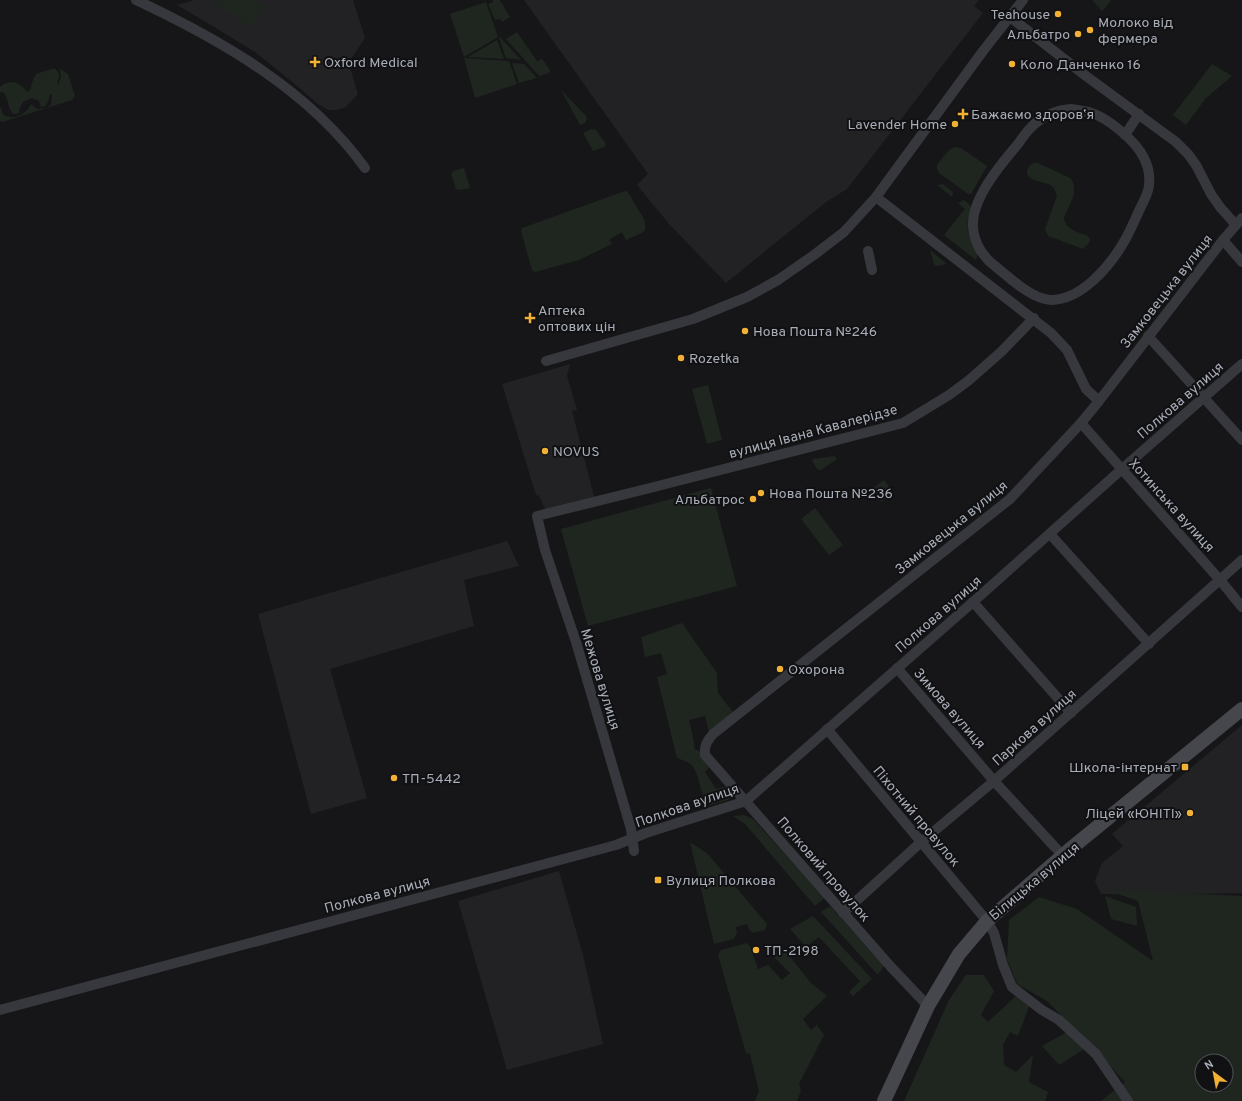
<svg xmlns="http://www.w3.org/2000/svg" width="1242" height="1101" font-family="Overpass,sans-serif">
	<rect width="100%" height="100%" fill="#161618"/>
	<g fill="#222225">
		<path d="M 194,0 L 353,0 L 365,38 L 347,65 L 351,71 L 358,94 L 346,107 L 336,110 L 328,110 L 318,104 L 291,81 L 255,52 L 219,30 L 177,5 Z"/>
		<path d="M 524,0 L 979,0 L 974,6 L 983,13 L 847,189 L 826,202 L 726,283 L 669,224 L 637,185 L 648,174 Z"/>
		<path d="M 570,364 L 567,376 L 577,410 L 572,411 L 595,500 L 546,511 L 539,496 L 536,495 L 502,384 Z"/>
		<path d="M 507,541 L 519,566 L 464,580 L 474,626 L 330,669 L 367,798 L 311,814 L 258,614 Z"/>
		<path d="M 1242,725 L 1242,893 L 1140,895 L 1101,894 L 1095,881 L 1100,868 L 1102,863 L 1123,846 L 1112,834 Z"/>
		<path d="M 559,871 L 583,955 L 603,1044 L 507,1070 L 458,901 Z"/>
	</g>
	<g fill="#1e261f" fill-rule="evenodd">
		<path d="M 214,0 L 258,0 L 267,7 L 251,27 L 213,3 Z"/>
		<path d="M 493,0 L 500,0 L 510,17 L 502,22 L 501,19 L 495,20 L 488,4 L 493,2 Z"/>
		<path d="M 1092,0 L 1109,0 L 1111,1 L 1102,11 Z"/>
		<path d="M 486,2 L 498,37 L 464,57 L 450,14 Z"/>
		<path d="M 517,32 L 537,61 L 542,59 L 550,70 L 549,73 L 539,76 L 506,39 Z"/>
		<path d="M 500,37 L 521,60 L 506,58 L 499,38 Z"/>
		<path d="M 497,40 L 504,59 L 468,57 Z"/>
		<path d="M 464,58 L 509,61 L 517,84 L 475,98 Z"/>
		<path d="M 512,63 L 524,64 L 537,78 L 519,83 Z"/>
		<path d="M 1212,64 L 1232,76 L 1206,98 L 1186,125 L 1173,115 Z"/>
		<path d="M 52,69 L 55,69 C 60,72 60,78 57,82 L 58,85 L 61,77 L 60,69 L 68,74 L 75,96 L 72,100 L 2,122 L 0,121 L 0,106 L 3,114 C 12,122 27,114 31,104 L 37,109 L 46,108 L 51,105 L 52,95 L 50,94 C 49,100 48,106 41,107 L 39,101 L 32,98 L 23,102 L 19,110 L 20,113 L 13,114 C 7,108 9,98 3,92 L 0,92 L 0,87 C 10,78 20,82 27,92 L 30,90 L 33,80 L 36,74 Z"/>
		<path d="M 561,90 L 586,116 L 587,119 L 585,123 L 580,125 Z"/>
		<path d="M 591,129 L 596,130 L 606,144 L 604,147 L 593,151 L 583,133 Z"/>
		<path d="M 956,147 L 961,148 L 987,166 L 971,194 L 968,194 L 939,173 L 937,168 L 937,165 C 943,158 947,149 956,147 Z"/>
		<path d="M 1033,163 L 1038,163 L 1070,178 C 1080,190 1070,204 1064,217 C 1064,229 1078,232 1088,236 L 1090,240 L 1089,243 L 1083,249 L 1048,236 L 1045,229 L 1057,196 C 1056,192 1054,187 1050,185 C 1044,181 1026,182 1027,171 C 1028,167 1030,165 1033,163 Z"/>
		<path d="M 464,168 L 470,188 L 460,190 L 456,189 L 451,174 L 453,171 Z"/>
		<path d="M 943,184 L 953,192 L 952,197 L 937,185 Z"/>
		<path d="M 625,191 L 628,192 L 645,221 L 645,230 L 642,233 L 626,240 L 622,232 L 609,240 L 612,244 L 579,260 L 535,272 L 532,270 L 521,231 L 522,228 Z"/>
		<path d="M 964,200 L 972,207 C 964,224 967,238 978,253 L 976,260 L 944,235 L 965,209 L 958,203 Z"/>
		<path d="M 930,250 L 947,264 L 936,266 L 934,264 Z"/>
		<path d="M 708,385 L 722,440 L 707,444 L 692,389 Z"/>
		<path d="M 835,456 L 837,459 L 821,470 L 818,470 L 812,461 L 813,459 Z"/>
		<path d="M 884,480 L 894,493 L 881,502 L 872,489 Z"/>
		<path d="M 711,488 L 737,586 L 588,626 L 561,529 Z"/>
		<path d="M 815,508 L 843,545 L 829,555 L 801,519 Z"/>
		<path d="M 682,623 L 717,673 L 718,693 L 733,712 L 709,733 L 705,716 L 689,720 L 693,737 L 695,750 L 698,750 L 709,764 L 709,768 L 705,772 L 716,789 L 723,787 L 728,787 L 732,794 L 728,800 L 710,805 C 698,795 701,771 689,763 C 686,761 681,760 677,758 L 657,677 L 667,674 L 661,653 L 645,657 L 641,637 Z"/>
		<path d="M 744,815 L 753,819 L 825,898 L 815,906 L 745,824 L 733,816 Z"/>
		<path d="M 690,842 L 707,853 L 767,924 L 765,930 L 753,933 L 749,929 L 747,924 L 736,927 L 737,933 L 734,939 L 714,944 Z"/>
		<path d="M 1107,890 L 1242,896 L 1242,1101 L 1101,1101 L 1125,1082 L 1091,1045 L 1059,1065 L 1042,1046 L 1074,1028 L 1047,1001 L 1017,984 L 1007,959 L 1009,920 L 1039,897 L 1077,909 L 1153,961 L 1138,901 ZM 1202,1061 L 1226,1061 L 1226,1085 L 1202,1085 Z"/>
		<path d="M 1105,896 L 1136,907 L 1137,926 L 1111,919 Z"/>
		<path d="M 830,906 L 884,966 L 878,975 L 821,912 Z"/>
		<path d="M 813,916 L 872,979 L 853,996 L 849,992 L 860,981 L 819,937 L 806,947 L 790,929 Z"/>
		<path d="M 747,943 L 750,946 L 758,969 L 768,965 L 782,980 L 790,973 L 772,955 L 782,947 L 811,983 L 827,996 L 803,1019 L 811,1030 L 817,1025 L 824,1035 L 799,1084 L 801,1091 L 797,1101 L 755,1101 L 759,1091 L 750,1054 L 746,1053 L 718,955 L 721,950 Z"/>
		<path d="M 966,975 L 984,975 L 994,991 L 981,1015 L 988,1022 L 1018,994 L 1030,1004 L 1018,1036 L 1010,1032 L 1003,1045 L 1004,1065 L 1016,1072 L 1033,1055 L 1029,1082 L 1048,1092 L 1045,1101 L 904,1101 L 949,1000 Z"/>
	</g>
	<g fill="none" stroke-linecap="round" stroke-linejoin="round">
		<g stroke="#37383d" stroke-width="10">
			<path d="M 136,0 C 221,40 309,90 365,168"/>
			<path d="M 1010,17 L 1086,76 L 1176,142 L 1188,154 L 1196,165 L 1211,194 L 1220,207 L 1235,224"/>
			<path d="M 1071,109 C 1077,110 1084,111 1089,112 C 1107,117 1136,141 1144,158 C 1148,166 1150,176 1149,185 C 1149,193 1142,204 1138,213 C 1134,222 1130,231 1125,240 C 1111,265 1082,300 1051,300 C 1031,299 1009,277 995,266 C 983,257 974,243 973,227 C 971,199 1001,164 1018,144 C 1025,134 1032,124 1043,118 C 1051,112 1061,110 1071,109 Z"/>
			<path d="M 1125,135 L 1139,114"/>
			<path d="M 876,197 L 1051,333 L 1067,350 L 1086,389 L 1099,401"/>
			<path d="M 1223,240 L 1242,262"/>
			<path d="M 868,251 L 872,270"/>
			<path d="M 1148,336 L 1242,440"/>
			<path d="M 546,361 L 693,319 L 747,297 L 778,280 L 814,255 L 844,232 L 876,197 L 983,51 L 1023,0"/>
			<path d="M 1081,423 L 1220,580 L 1242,607"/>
			<path d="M 1050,534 L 1149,644"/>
			<path d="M 973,602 L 1071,713"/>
			<path d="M 897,668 L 994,781 L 1063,856"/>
			<path d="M 827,729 L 987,921 L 994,933 L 1003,965 L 1012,987 L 1042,1010 L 1059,1020 L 1096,1054 L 1128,1101"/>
			<path d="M 634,851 L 631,829 L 576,642 L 545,550 L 537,516 L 654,487 L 903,423 L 949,395 L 968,381 L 1001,352 L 1034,318"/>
			<path d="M 843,913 L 920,843 L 994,781 L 1242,560"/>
			<path d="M 928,1006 L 891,967 L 705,755 C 704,746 707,741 713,734 L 1010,499 L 1081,423 L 1099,401 L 1223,240 L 1242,218"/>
			<path d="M 0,1010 L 616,845 L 646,833 L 746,801 L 973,602 L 1122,469 L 1242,364"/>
		</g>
		<path stroke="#45474d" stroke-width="14" d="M 884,1101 L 928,1006 L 959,954 L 987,921 L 1069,850 L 1242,709"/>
	</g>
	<g fill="#f2b134" stroke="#111113" stroke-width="1.5">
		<circle cx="1058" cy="14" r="4"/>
		<circle cx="1090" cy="30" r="4"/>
		<circle cx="1078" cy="34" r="4"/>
		<path d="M313 56h4v4h4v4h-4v4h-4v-4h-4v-4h4z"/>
		<circle cx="1012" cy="64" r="4"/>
		<path d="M961 108h4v4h4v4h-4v4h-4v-4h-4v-4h4z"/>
		<circle cx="955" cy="124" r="4"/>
		<path d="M528 312h4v4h4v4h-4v4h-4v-4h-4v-4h4z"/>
		<circle cx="745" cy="331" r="4"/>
		<circle cx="681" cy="358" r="4"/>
		<circle cx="545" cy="451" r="4"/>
		<circle cx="761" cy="493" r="4"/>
		<circle cx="753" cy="499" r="4"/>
		<circle cx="780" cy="669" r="4"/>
		<rect x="1181" y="763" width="8" height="8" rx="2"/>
		<circle cx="394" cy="778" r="4"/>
		<circle cx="1190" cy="813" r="4"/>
		<rect x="654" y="876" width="8" height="8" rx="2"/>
		<circle cx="756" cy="950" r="4"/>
	</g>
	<g text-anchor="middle" stroke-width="4" stroke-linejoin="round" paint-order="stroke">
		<g font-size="14" fill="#a8adb8" stroke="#111113" text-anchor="start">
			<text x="1050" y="19" text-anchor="end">Teahouse</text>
			<text x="1098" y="27">Молоко від<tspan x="1098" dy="16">фермера</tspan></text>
			<text x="1070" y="39" text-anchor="end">Альбатро</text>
			<text x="324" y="67">Oxford Medical</text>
			<text x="1020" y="69">Коло Данченко 16</text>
			<text x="971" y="119">Бажаємо здоровʼя</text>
			<text x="947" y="129" text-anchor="end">Lavender Home</text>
			<text x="538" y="315">Аптека<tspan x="538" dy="16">оптових цін</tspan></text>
			<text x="753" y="336">Нова Пошта №246</text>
			<text x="689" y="363">Rozetka</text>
			<text x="553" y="456">NOVUS</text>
			<text x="769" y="498">Нова Пошта №236</text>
			<text x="745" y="504" text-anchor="end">Альбатрос</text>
			<text x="788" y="674">Охорона</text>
			<text x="1177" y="772" text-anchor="end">Школа-інтернат</text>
			<text x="402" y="783">ТП-5442</text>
			<text x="1182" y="818" text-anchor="end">Ліцей «ЮНІТІ»</text>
			<text x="666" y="885">Вулиця Полкова</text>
			<text x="764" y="955">ТП-2198</text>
		</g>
		<g font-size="14" fill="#a8adb8" stroke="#111113">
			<text transform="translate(1166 291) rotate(-52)" y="5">Замковецька вулиця</text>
			<text transform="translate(1180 400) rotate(-41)" y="5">Полкова вулиця</text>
			<text transform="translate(813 431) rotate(-15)" y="5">вулиця Івана Кавалерідзе</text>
			<text transform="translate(1172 505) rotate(48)" y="5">Хотинська вулиця</text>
			<text transform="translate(951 527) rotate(-39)" y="5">Замковецька вулиця</text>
			<text transform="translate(938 614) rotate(-41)" y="5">Полкова вулиця</text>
			<text transform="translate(601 679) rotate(73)" y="5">Межова вулиця</text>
			<text transform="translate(950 708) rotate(49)" y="5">Зимова вулиця</text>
			<text transform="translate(1034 727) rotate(-42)" y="5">Паркова вулиця</text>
			<text transform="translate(687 805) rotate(-19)" y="5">Полкова вулиця</text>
			<text transform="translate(917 816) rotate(50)" y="5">Піхотний провулок</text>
			<text transform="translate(824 869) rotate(49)" y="5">Полковий провулок</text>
			<text transform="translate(1034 881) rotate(-40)" y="5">Білицька вулиця</text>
			<text transform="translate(377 894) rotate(-15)" y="5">Полкова вулиця</text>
		</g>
	</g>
	<g transform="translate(1214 1073) rotate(328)"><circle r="19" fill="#111113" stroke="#4d4f55"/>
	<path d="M0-3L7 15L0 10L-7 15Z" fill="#f2b134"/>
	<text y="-6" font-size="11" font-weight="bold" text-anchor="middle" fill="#a8adb8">N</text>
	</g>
</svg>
